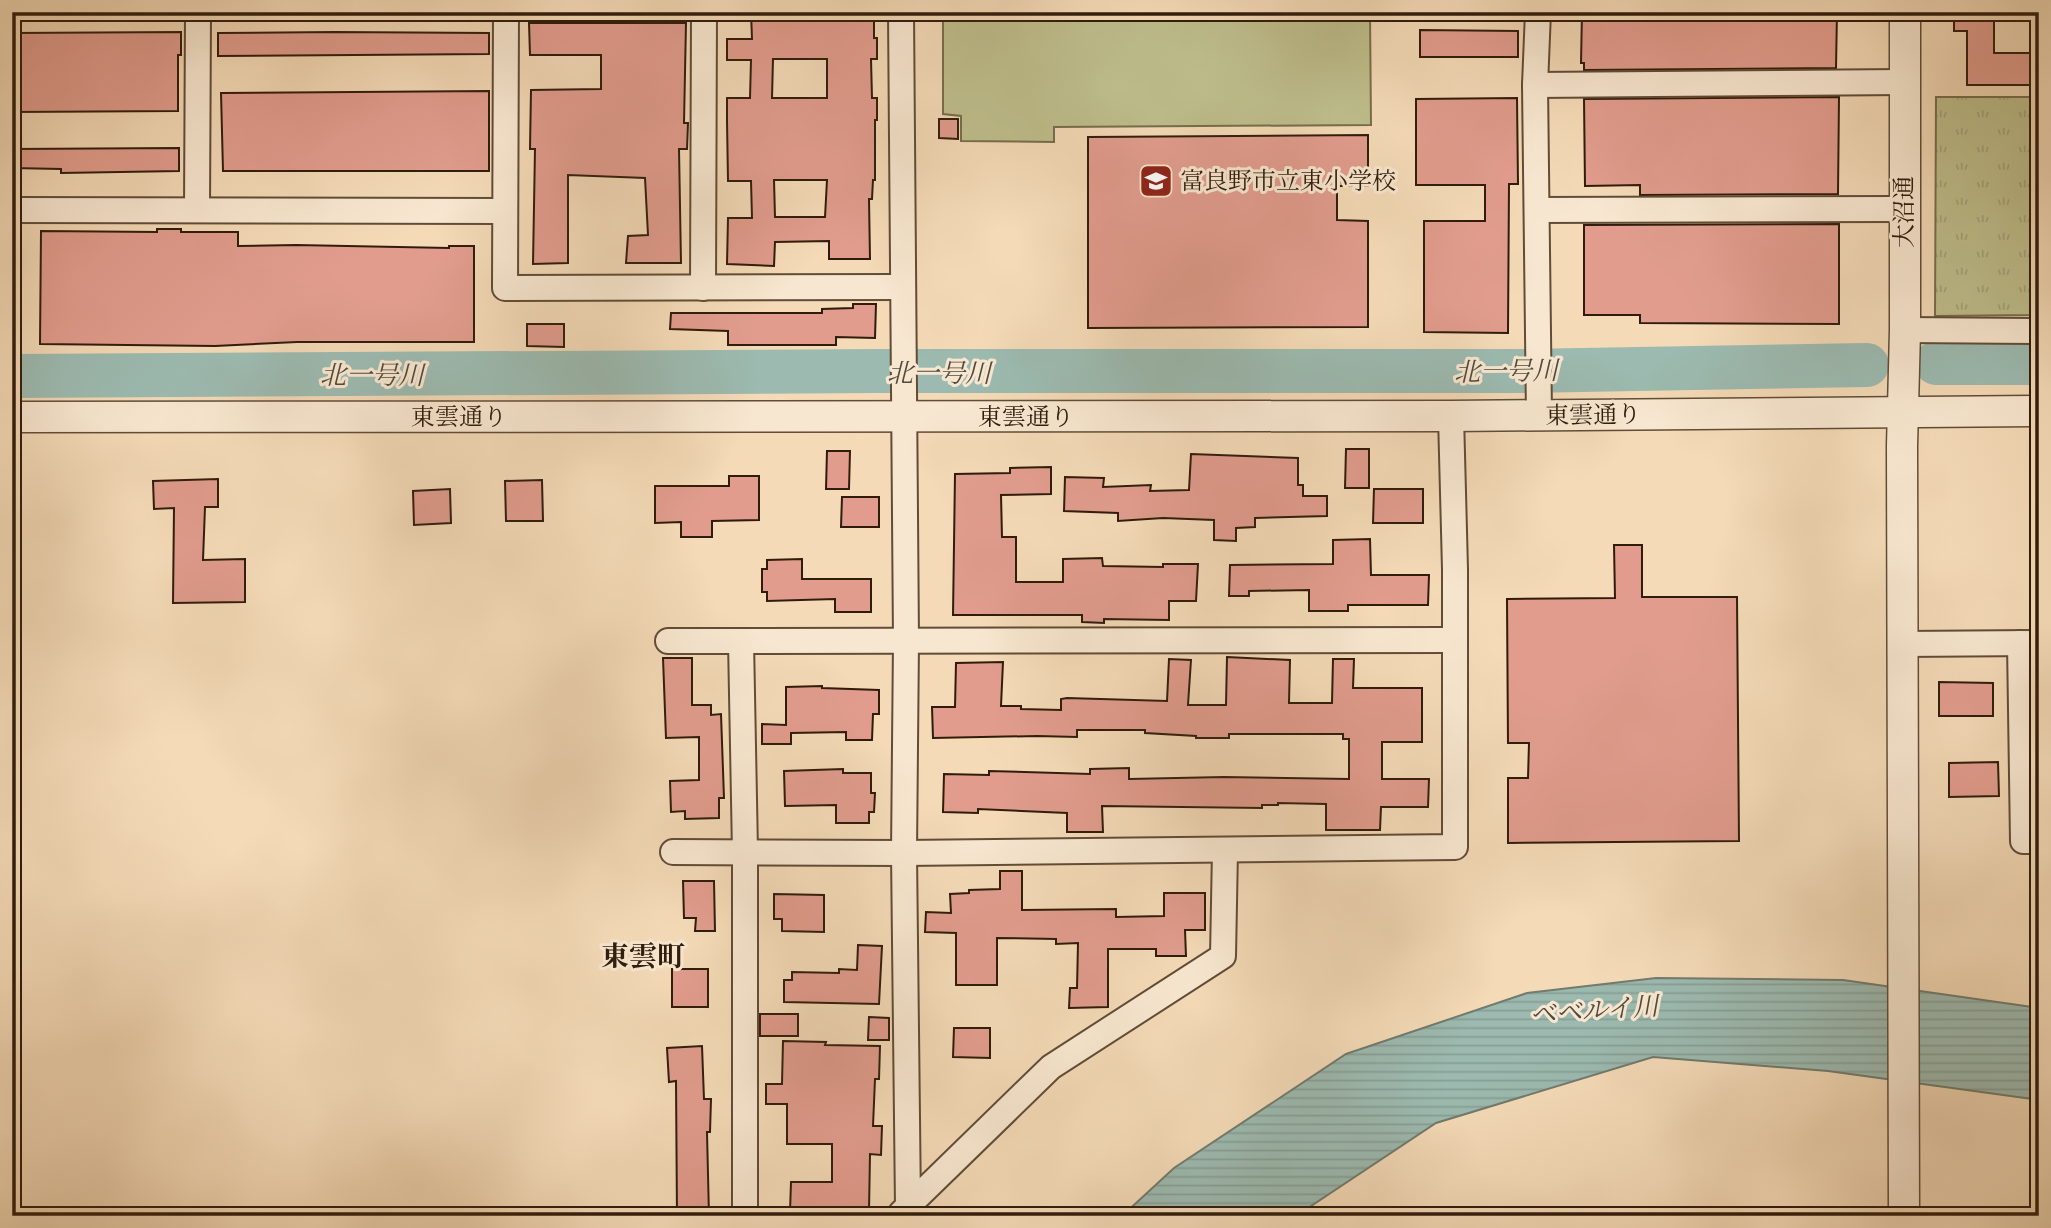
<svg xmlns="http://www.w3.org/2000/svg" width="2051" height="1228" font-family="'IM FELL English','Noto Serif JP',serif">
	<defs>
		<pattern id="park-tufts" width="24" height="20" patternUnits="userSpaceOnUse" patternTransform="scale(1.75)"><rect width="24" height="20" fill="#bebe8c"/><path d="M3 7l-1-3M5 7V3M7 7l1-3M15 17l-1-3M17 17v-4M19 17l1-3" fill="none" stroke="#a4a378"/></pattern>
		<pattern id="water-rules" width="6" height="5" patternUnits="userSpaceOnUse" patternTransform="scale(1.75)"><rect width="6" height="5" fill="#9cbab0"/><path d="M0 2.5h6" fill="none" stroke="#879f96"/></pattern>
	</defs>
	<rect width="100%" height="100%" fill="#f4dab7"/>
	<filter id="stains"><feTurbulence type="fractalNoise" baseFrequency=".00286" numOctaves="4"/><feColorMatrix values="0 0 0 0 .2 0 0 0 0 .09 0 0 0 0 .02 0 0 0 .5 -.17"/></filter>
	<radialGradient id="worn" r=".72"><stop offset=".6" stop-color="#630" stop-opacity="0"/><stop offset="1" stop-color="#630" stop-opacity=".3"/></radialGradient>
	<path fill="url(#park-tufts)" stroke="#776d4c" stroke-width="2" d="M 1936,97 L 2036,97 L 2034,315 L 1935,316 Z"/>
	<path fill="#bebe8c" stroke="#776d4c" stroke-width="2" d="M 943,12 L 1370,12 L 1371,125 L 1054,127 L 1054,142 L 961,141 L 961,116 L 943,114 Z"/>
	<path fill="url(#water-rules)" stroke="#717b6e" stroke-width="2" d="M 1656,978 L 1843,980 L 2039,1008 L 2039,1100 L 1828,1071 L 1653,1057 L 1436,1123 L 1296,1216 L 1122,1216 L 1174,1168 L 1346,1054 L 1527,993 Z"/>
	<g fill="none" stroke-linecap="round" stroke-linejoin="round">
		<g stroke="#9cbab0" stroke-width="44">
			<path d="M 1936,363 L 2039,363"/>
			<path d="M 12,376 L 877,371 L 1519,371 L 1867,365"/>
		</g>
	</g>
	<g fill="#e19c8d" stroke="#301c0c" stroke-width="2" fill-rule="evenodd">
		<path d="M 751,12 L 874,12 L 874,38 L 877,38 L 877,59 L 871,59 L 872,98 L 877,98 L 877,120 L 875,120 L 875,180 L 873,180 L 872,199 L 869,199 L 870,259 L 829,259 L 829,241 L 775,242 L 774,266 L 727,264 L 728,218 L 752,218 L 751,181 L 728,181 L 727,121 L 727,98 L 750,98 L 751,60 L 727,60 L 727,39 L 752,39 ZM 773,59 L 827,59 L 827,98 L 772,98 ZM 774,180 L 827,180 L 825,217 L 775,217 Z"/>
		<path d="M 1582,12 L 1837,12 L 1836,68 L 1584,70 L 1584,63 L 1581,63 Z"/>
		<path d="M 1954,12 L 1994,12 L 1994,53 L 2032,53 L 2031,85 L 1967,85 L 1967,31 L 1954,31 Z"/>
		<path d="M 529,23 L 686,23 L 684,123 L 688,123 L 687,149 L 679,149 L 681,263 L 626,263 L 628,236 L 648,235 L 645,178 L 568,175 L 568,263 L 533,264 L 535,149 L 530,149 L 531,90 L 601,89 L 601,55 L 530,55 Z"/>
		<path d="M 1420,30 L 1518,31 L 1518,57 L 1420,57 Z"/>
		<path d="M 181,32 L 181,55 L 178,55 L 178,111 L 12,112 L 12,33 Z"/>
		<path d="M 335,32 L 489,33 L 489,54 L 218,56 L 218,33 Z"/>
		<path d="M 489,91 L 489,171 L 223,171 L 221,93 Z"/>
		<path d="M 1839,97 L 1838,194 L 1640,195 L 1640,185 L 1585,186 L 1584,99 Z"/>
		<path d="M 1517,98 L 1518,184 L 1509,184 L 1508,333 L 1424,332 L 1424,221 L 1485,221 L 1485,185 L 1416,185 L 1416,99 Z"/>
		<path d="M 939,119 L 958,119 L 958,139 L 939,138 Z"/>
		<path d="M 1368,135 L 1368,186 L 1337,186 L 1337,220 L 1368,221 L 1368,327 L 1088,328 L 1088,137 Z"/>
		<path d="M 179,148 L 179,171 L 61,173 L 61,169 L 12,168 L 12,149 Z"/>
		<path d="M 1839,224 L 1839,324 L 1640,323 L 1640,315 L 1584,315 L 1584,225 Z"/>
		<path d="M 157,229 L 181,229 L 181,232 L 238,232 L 238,246 L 296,245 L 449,248 L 449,246 L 474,246 L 474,342 L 297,342 L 215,346 L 40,344 L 41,231 L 157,232 Z"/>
		<path d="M 853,304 L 876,304 L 875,338 L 836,337 L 836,345 L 728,345 L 728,331 L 670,329 L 671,313 L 822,313 L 822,309 L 853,308 Z"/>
		<path d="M 527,324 L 564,324 L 564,347 L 527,346 Z"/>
		<path d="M 1346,449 L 1369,449 L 1369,488 L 1345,488 Z"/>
		<path d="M 827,451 L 850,451 L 849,489 L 826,489 Z"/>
		<path d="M 1191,454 L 1298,458 L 1298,485 L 1303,485 L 1303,496 L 1327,496 L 1327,516 L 1255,518 L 1255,527 L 1236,528 L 1236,541 L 1214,540 L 1214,520 L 1163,518 L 1118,521 L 1118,513 L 1064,511 L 1065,477 L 1104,478 L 1103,487 L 1151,485 L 1150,491 L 1189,490 Z"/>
		<path d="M 1051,467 L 1051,494 L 1001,495 L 1002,537 L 1016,537 L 1016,582 L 1063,582 L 1063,559 L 1102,558 L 1103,566 L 1163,567 L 1163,564 L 1198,564 L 1196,601 L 1169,601 L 1169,620 L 1104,619 L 1104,623 L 1082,622 L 1082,615 L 953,615 L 955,474 L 1010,473 L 1010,468 Z"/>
		<path d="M 729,476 L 759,476 L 759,520 L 712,521 L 712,537 L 681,537 L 681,522 L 655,523 L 655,486 L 729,486 Z"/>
		<path d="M 218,479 L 218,507 L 205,507 L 203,560 L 245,559 L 245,602 L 173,603 L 174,508 L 154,509 L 153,481 Z"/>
		<path d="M 542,480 L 543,521 L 506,521 L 505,481 Z"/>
		<path d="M 450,489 L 451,523 L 414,525 L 413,491 Z"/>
		<path d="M 1374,489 L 1423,489 L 1423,523 L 1373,523 Z"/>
		<path d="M 842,497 L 879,497 L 879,527 L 841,527 Z"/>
		<path d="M 1370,539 L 1371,575 L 1429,575 L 1428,605 L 1348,605 L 1348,611 L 1309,611 L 1309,590 L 1249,591 L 1249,596 L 1229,596 L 1230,565 L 1333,564 L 1333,540 Z"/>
		<path d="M 1614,545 L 1642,545 L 1642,597 L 1737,597 L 1739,841 L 1508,843 L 1508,778 L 1528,778 L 1529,743 L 1508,743 L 1507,599 L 1615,598 Z"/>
		<path d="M 802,559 L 802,579 L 871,579 L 871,612 L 835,612 L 835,599 L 767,601 L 767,592 L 762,592 L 762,569 L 767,569 L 767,560 Z"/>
		<path d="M 1227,657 L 1290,660 L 1289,703 L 1332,703 L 1333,659 L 1354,659 L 1353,688 L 1422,688 L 1422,742 L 1382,742 L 1382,779 L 1429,779 L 1428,807 L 1381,807 L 1380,830 L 1326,830 L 1326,804 L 1278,803 L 1278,805 L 1262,805 L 1262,808 L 1102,806 L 1103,832 L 1067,832 L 1067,813 L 978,809 L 978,813 L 943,812 L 944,774 L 989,775 L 989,771 L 1090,774 L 1090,769 L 1129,768 L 1129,779 L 1224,777 L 1349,779 L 1349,739 L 1343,739 L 1343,734 L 1229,734 L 1229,738 L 1196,738 L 1196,736 L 1145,733 L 1145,730 L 1077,730 L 1077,737 L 1037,736 L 933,738 L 932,707 L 955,707 L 956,663 L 1003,662 L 1001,706 L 1021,706 L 1021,709 L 1061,710 L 1061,699 L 1067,698 L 1167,701 L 1169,659 L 1191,660 L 1188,705 L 1226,705 Z"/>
		<path d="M 663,658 L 692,658 L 692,705 L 711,705 L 711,715 L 721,714 L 724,798 L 719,798 L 719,818 L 685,819 L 685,811 L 671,812 L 670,781 L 699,780 L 699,737 L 666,738 Z"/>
		<path d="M 1939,682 L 1993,683 L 1993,716 L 1939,716 Z"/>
		<path d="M 822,686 L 822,688 L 879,690 L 879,714 L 873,714 L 872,740 L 846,740 L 846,732 L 791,733 L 791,744 L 762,744 L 762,724 L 786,725 L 786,687 Z"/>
		<path d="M 1998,762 L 1999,796 L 1949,797 L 1949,763 Z"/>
		<path d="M 843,769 L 843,773 L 871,773 L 871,793 L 875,793 L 874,812 L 869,812 L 869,823 L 836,823 L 836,805 L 785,806 L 784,771 Z"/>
		<path d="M 1000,871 L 1022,871 L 1022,910 L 1116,909 L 1116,917 L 1164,916 L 1164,893 L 1205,893 L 1205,930 L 1185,930 L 1186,956 L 1156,956 L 1156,949 L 1108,949 L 1108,1007 L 1069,1008 L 1070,988 L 1077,988 L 1078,943 L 1056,944 L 1056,939 L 997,938 L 997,985 L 956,985 L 956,933 L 925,932 L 926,912 L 951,913 L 950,894 L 969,893 L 969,890 L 1000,889 Z"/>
		<path d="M 683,881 L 714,881 L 715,931 L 695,931 L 696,918 L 684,918 Z"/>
		<path d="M 774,894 L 824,895 L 824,932 L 782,931 L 782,919 L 774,919 Z"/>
		<path d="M 858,945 L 882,946 L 879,1004 L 784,1002 L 784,980 L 792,980 L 792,972 L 839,973 L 839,969 L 857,970 Z"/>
		<rect x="672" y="969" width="36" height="38"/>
		<rect x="760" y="1014" width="38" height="22"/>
		<path d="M 869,1017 L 889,1018 L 889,1040 L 868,1040 Z"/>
		<path d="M 954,1028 L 990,1028 L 990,1058 L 953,1057 Z"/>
		<path d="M 783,1041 L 826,1042 L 825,1045 L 880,1046 L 879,1079 L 875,1079 L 873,1126 L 882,1126 L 881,1155 L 870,1154 L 869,1211 L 790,1212 L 791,1182 L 832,1182 L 832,1144 L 787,1144 L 787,1104 L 766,1104 L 766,1084 L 782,1084 Z"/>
		<path d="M 702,1046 L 704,1099 L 711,1099 L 710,1132 L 707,1132 L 709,1216 L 677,1216 L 676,1081 L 669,1082 L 667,1048 Z"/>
	</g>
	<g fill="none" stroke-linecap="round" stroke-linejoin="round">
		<defs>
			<g id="minor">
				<path d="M 506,12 L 505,288 L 902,287"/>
				<path d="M 901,12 L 906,641 L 904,853 L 908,1207"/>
				<path d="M 1538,12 L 1535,85 L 1539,416"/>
				<path d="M 1535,85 L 1904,82"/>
				<path d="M 12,210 L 505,211"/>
				<path d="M 197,210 L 198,12"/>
				<path d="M 1537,210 L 1903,209"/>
				<path d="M 703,288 L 704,12"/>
				<path d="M 1905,330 L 2039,331"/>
				<path d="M 668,641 L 1455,640"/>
				<path d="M 741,641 L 745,852 L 745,1216"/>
				<path d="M 2020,643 L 2023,841 L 2039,841"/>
				<path d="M 1902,644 L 2039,643"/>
				<path d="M 673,852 L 904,853 L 1455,847 L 1455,569 L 1451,416"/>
				<path d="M 901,1213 L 1051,1067 L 1223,956 L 1225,850"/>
			</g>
			<g id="tertiary">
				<path d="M 12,417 L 1451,416 L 2039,411"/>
				<path d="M 1904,1216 L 1902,446 L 1905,330 L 1905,12"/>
			</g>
		</defs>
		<use href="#minor" stroke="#614c37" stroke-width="28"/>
		<use href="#tertiary" stroke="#614c37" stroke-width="33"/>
		<use href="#minor" stroke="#f8e7d0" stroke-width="24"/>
		<use href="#tertiary" stroke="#f8e7d0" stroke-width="30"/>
	</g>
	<defs>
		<symbol id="school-square" viewBox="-11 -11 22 22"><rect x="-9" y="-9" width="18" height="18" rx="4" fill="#8f2418" stroke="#f8e7d0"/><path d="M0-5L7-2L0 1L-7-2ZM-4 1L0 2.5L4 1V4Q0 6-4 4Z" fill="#fff"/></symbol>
	</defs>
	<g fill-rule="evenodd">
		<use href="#school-square" x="1137" y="162" width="38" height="38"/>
	</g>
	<g text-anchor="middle" stroke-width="6" stroke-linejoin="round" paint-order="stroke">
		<g font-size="24" fill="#301c0c" stroke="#f8e7d0" text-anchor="start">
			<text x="1180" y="189">富良野市立東小学校</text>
		</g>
		<g font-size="24" fill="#301c0c" stroke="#f8e7d0">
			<text transform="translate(1904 212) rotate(-90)" y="8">大沼通</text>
			<text transform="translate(1593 415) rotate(-1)" y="8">東雲通り</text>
			<text x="459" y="425">東雲通り</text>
			<text x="1026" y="425">東雲通り</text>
		</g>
		<g font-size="26" font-style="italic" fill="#504b3d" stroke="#f8e7d0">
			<text transform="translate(1506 371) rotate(-1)" y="9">北一号川</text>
			<text x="939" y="382">北一号川</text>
			<text x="372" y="384">北一号川</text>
			<text transform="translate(1594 1010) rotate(-4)" y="9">ベベルイ川</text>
		</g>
		<g font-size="28" font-weight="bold" fill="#301c0c" stroke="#f8e7d0">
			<text x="643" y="966">東雲町</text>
		</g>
	</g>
	<rect width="2051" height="1228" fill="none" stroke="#f4dab7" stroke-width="42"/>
	<rect x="14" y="14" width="2023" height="1200" fill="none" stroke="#301c0c" stroke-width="3.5"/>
	<rect x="21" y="21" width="2009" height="1186" fill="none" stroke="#301c0c" stroke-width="2"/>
	<rect width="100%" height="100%" filter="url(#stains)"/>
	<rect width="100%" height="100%" fill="url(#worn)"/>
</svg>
